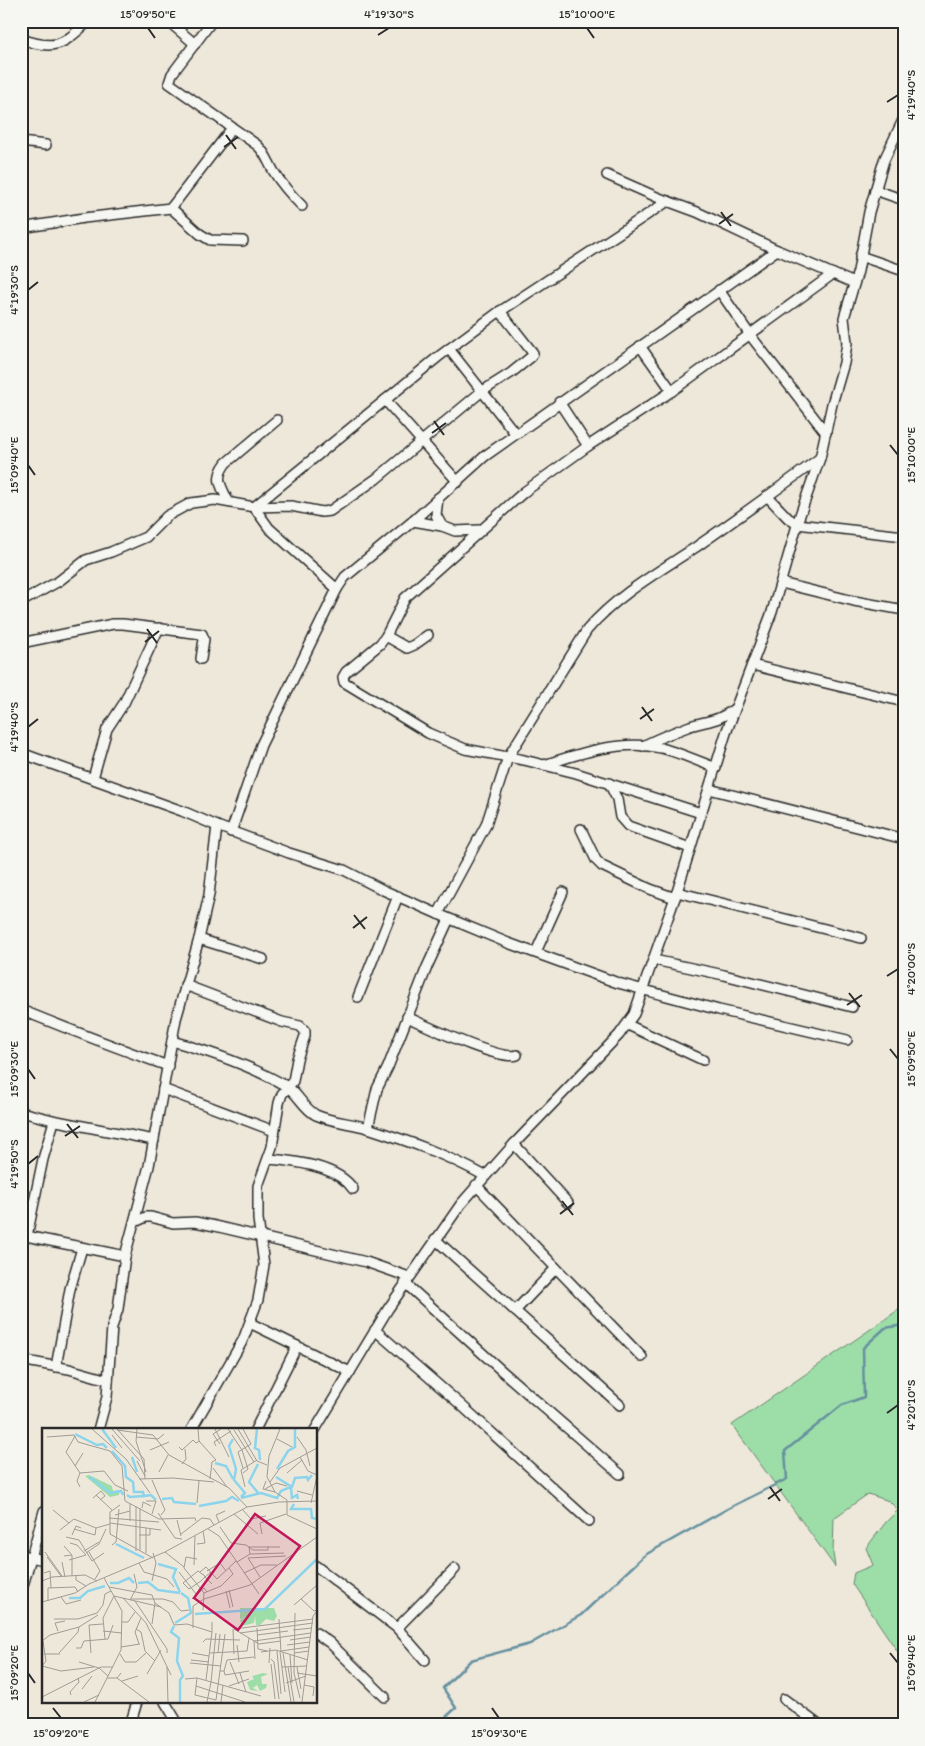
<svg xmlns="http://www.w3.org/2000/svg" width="925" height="1746" font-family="Itim,sans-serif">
	<rect width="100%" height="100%" fill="#eee8db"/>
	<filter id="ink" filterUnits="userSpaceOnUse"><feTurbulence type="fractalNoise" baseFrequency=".02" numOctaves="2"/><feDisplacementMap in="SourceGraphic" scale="10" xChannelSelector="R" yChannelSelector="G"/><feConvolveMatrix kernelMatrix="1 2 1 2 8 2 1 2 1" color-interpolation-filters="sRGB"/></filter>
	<g filter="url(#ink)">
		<path fill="#9ddea8" stroke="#64846a" d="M 904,1306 L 904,1661 L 852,1584 L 854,1573 L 873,1565 L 866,1548 L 886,1522 L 898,1510 L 889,1501 L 868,1494 L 834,1518 L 833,1553 L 835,1567 L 732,1425 Z"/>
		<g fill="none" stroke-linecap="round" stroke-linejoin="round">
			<path stroke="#65909f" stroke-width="2.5" d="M 437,1725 L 456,1708 L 443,1688 L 471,1660 L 530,1644 L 581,1615 L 645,1555 L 727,1509 L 787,1479 L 785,1451 L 842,1405 L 864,1397 L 863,1348 L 885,1328 L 904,1325"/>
			<defs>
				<g id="street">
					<path d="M 168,21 L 195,44"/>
					<path d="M 212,21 L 172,74 L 169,83 L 257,145 C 266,153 268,162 274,172 C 282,185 292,196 302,206"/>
					<path d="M 21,39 C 57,51 62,45 89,21"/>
					<path d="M 21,142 L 46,145"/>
					<path d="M 607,175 L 659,198 L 697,212 L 777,250 L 854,283"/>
					<path d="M 875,190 L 904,200"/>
					<path d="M 171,208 L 200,234 L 210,240 L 243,241"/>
					<path d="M 21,228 L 84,218 L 171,208 L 232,128"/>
					<path d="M 860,256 L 904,271"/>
					<path d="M 719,290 L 750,335 L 826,433"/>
					<path d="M 640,346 L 672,391"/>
					<path d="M 449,349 L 515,433"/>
					<path d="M 385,400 L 458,482"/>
					<path d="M 559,402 L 588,446"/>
					<path d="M 767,496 L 788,518 L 797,524 L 904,536"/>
					<path d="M 438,498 L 436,515 L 442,526"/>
					<path d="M 228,501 C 221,485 214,479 226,463 L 277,420"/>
					<path d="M 254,507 L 269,528 L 337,589 L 345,577 L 413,521 L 485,456 L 777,250"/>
					<path d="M 254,507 L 438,357 L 496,314 L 668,201"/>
					<path d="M 413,521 L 442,526 L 455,531 L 480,530"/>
					<path d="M 781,583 L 854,601 L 904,610"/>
					<path d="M 21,602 L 59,581 L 86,560 L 111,552 L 146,537 L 167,516 L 191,503 L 215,500 L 254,507 L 291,506 L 322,512 L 330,511 L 376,479 L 481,392 L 511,373 L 531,357 L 533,353 L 500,311"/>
					<path d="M 386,636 L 407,648 L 414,645 L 428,635"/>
					<path d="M 21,643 L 113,624 L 123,624 L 202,634 L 204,639 L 201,659"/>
					<path d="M 752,665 L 904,702"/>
					<path d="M 643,746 C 658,738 674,732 690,726 C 709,720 717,722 734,709"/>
					<path d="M 21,753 L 182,811 L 217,826 L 289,853 L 344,870 L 383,890 L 438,914 L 508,943 L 618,983 L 719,1010 L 847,1040"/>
					<path d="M 544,765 C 580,753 623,739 661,748 C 680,753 698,761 716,768"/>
					<path d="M 93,778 L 107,729 L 124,703 L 159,628"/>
					<path d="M 609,783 L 617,799 L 620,817 L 628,826 L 690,848"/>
					<path d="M 709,789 L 904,839"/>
					<path d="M 701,813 L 576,773 L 524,760 L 465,749 L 428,733 L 344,682 L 343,677 L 346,672 L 380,644 L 386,636 L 405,598 L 524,492 L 588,446 L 672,391 L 833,274"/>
					<path d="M 581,829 L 596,860 L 602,866 L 650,889 L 675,898"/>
					<path d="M 231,832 L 261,745 L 337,589"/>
					<path d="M 677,892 L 861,938"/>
					<path d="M 438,914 L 486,825 L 508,757 L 587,630 C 617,595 658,572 696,547 C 738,518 779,488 820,458"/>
					<path d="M 199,939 L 263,959"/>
					<path d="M 536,952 L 563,892"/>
					<path d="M 654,960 L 724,975 L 852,1007"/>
					<path d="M 185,985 L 282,1022 L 300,1026 L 305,1031 L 305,1036 L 297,1059 L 293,1081 L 282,1094 L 279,1103 L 272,1147 L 258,1186 L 258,1219 L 264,1265 L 258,1300 L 243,1340 L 191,1430"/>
					<path d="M 358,997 L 398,896"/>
					<path d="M 21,1013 L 26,1012 C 73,1031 120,1049 168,1066"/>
					<path d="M 407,1017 C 427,1026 499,1061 517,1055"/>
					<path d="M 628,1025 L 703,1060"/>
					<path d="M 172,1041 C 211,1052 250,1065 286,1086 C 298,1093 303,1108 316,1115 C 332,1122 351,1123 368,1128 C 408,1141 448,1155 485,1176"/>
					<path d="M 163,1089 L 274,1131"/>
					<path d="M 21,1112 L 57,1121 L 154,1140"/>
					<path d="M 368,1128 L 377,1089 L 388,1067 L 427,967 L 449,919"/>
					<path d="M 514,1144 L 568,1203"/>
					<path d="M 269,1159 C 295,1161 338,1166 353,1189"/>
					<path d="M 476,1185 L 642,1357"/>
					<path d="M 135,1222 L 146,1217 L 151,1217 L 173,1223 L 195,1222 L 215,1226 L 366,1262 L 409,1277"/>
					<path d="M 21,1235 L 125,1256 L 149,1166 L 176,1019 L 199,939 L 209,895 L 217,826"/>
					<path d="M 27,1236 L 43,1159 L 54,1121"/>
					<path d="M 435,1239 L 620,1405"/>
					<path d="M 405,1283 L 502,1371 L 620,1474"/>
					<path d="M 515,1311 L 556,1268"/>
					<path d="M 250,1323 L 297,1346 L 255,1430"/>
					<path d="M 375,1330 L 460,1404 L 589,1521"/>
					<path d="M 297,1346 L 350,1372"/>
					<path d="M 21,1360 L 69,1369 L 108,1380"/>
					<path d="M 56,1367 L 70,1289 L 82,1248"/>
					<path d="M 98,1430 L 107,1397 L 112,1327 L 118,1309 L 125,1256"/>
					<path d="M 315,1430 L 388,1309 L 461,1204 L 514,1144 L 619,1035 L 634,1014 L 677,892 L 726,733 L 772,612 L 800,515 L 820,458 L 832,404 L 844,363 L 847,343 L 844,318 L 858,271 L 869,212 L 884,160 L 904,118"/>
					<path d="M 21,1555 L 44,1560"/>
					<path d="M 316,1566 L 397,1628 L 425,1660"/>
					<path d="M 21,1593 L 44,1511"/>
					<path d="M 397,1628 L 455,1569"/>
					<path d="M 316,1633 L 330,1643 L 385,1697"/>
					<path d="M 784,1699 L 819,1725"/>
					<path d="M 165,1702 L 179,1725"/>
					<path d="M 130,1725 L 137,1702"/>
					<path d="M 901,1725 L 904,1722"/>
				</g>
			</defs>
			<use href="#street" stroke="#2b2b2b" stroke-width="12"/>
			<use href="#street" stroke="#f6f6f2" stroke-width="9"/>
		</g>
	</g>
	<path fill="none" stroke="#2b2b2b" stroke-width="2" d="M 148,28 L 155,38M 587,28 L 594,38M 378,35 L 389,28M 887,102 L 898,95M 226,135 L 236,149M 224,147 L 238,137M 721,212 L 731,226M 719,224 L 733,214M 28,290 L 38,282M 434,421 L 444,435M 432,433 L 446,423M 890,445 L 898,455M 28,465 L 35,475M 147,629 L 157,643M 145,642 L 159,631M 642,707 L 652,721M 640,719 L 654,709M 28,727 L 38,719M 354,915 L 365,929M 353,928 L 367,917M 887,976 L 898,969M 849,993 L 860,1007M 847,1005 L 862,995M 890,1049 L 898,1059M 28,1069 L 35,1079M 67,1124 L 78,1138M 65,1136 L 80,1126M 28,1164 L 38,1156M 562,1201 L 573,1215M 560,1214 L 574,1203M 887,1413 L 898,1405M 770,1487 L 780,1501M 768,1499 L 782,1489M 890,1653 L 898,1663M 28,1673 L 35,1683M 53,1708 L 61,1718M 492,1708 L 499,1718"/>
	<g transform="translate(42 1428)">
		<rect width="275" height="275" fill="#eee8db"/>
		<path d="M 47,47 L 70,58 L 71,63 L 78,62 L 77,67 L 68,69 L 43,48 ZM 198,180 L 232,180 L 235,188 L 232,193 L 224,191 L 218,197 L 214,197 L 213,188 L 212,195 L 200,198 L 198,192 L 203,190 L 198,191 ZM 221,245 L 226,246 L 219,249 L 220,256 L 225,256 L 224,260 L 218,263 L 215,257 L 211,260 L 216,263 L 208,262 L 205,254 L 212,251 L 210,248 Z" fill="#9ddea8"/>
		<path fill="none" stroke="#8bd4ec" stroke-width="2.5" d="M 60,1 L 74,20M 215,1 L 213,20 L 217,22 L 218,32M 33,6 L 55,17 L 61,16 L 65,20M 191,11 L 187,18 L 194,41 L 192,52 L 203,65 L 199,69M 70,23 L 83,38 L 84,49 L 91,54 L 92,64 L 101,64 L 102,68 L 109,67 L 114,72M 90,29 L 95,44M 173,35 L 184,38 L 191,51M 216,36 L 207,54 L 217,66M 235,41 L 246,23 L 253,19 L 253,1M 48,49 L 68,65 L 79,63 L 81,67M 234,49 L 250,59M 250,59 L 253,50 L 265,49 L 266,52 L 270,47M 85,67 L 88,69 L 101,68M 199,70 L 219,65 L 235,70 L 239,63 L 246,60 L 249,60 L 250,70 L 255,67 L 256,71M 120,71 L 130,70 L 132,74 L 154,76M 252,76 L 249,81 L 269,81 L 270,90 L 275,91M 157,78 L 184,73 L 190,69 L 197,73M 74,116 L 102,130M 116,136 L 134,141 L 131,149 L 138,164M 68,155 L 76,155 L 87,150 L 92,155M 96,155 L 106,154 L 116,162 L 138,165M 27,170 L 38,170 L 46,163 L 63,158M 153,186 L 223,181 L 275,131M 133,195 L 149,185 L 146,170 L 139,165M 132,198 L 129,204 L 137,210 L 135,233 L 141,248 L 138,252 L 138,274"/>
		<path fill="none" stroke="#a09c95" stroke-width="1" d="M 50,1 L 84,31 L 108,65M 70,1 L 98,33M 75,1 L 102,31 L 103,51M 95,1 L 94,13 L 104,44M 156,1 L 157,13 L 174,32 L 170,34 L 168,51M 173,1 L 187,29M 186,1 L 200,22 L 206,41 L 201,45M 196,1 L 215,33 L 225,37M 201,1 L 209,16 L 196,24 L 201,40M 238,1 L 227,28 L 225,49 L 233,64 L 245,72 L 245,87 L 275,101M 75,2 L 111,7 L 127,27 L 187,60 L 205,79M 192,2 L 212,34M 70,7 L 80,20M 33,8 L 24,24 L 38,45M 5,9 L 32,7 L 36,14 L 68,23 L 80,38 L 83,73 L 117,91 L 153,90 L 154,93M 94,9 L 116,11 L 122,6M 255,9 L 264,22 L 268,38M 235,11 L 250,19M 178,16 L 171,6 L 179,1M 174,18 L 172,14 L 189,3M 137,19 L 140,22 L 151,12 L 154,15 L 158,13M 108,22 L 127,14M 258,29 L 266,43 L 275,47M 95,33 L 103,48M 140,36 L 144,31 L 143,21M 33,38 L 41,25M 171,40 L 185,59M 117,44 L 126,27M 245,45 L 260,32M 97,51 L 131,50 L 172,54M 110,52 L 123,82 L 119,87M 224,53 L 221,61 L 233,64M 228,54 L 238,40 L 275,20M 38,59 L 35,53 L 38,45 L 62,43 L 73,57 L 86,63M 203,59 L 199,42 L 215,32M 223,61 L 234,55 L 245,58M 255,63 L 270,67M 54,67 L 70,82M 51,70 L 59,63 L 63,68 L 58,72M 104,73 L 114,73 L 110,86M 155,75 L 157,53M 269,75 L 275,48M 78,77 L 68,84 L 68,106 L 111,130M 100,80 L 101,74 L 109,78M 200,81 L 209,91 L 224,88M 11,82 L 27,95M 116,85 L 133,110 L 140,111M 192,86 L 216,106M 73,87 L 88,83M 67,90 L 117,94M 135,92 L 139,108M 88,93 L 88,76M 177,94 L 174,87 L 183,83M 68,95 L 119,102M 178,99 L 189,115 L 204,117 L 211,122 L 226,122 L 226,118M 104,100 L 104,125M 32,101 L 53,107 L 54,100M 166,101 L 177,108 L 217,166M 18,102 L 32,91 L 54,100 L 68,96M 139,106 L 160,90 L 168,91 L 172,97M 220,106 L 218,95 L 244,86M 30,107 L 34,98 L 39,100M 97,107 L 108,107 L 108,101M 24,109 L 37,112 L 50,133 L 62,125M 28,115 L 35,117 L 44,127M 155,116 L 163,115 L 161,103M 70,117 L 74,114 L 77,81M 22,118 L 30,127 L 22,128M 207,119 L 208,126 L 242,125M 207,119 L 238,119M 98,122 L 98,80M 42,123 L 57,114M 94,123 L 94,78M 3,124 L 20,148M 47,124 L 58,143 L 53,151M 123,124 L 142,139M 44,125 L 57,116 L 64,101M 5,129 L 19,148M 155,131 L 144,129 L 142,140 L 162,165 L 161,182M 27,132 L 44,127M 20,134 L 23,149M 195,134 L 208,126M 97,135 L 102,144 L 125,151 L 132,159M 152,137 L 153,108M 165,143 L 178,135 L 184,143M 137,144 L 154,166M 158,144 L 164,139 L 175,151 L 194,133M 169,144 L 163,149 L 159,153 L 147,161 L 141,155 L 156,143 L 160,146 L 162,147 L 163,149 L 170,156M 2,145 L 8,143 L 9,160M 202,145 L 219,137 L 235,137M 34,147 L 34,152 L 44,158M 30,148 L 30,127M 218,149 L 206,130 L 244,128M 0,153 L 10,149 L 43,147 L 55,153M 110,153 L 114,135 L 111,125M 67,159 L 110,167 L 113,175 L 110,196M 187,162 L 191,179M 184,163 L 188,180M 162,165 L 179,158 L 191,146 L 187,140M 19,169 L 24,176 L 39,172M 81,170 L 104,195 L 129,247M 89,171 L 121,171 L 131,174 L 139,183 L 147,182M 150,171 L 162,160 L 165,164M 259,171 L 272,183 L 275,182M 88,172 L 95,159 L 92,146M 6,173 L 6,160 L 33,159 L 36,164M 93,173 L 125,221 L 125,225M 0,174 L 33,165 L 47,156 L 123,124 L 205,79 L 237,74 L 275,73M 113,175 L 127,185 L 132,197 L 145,196 L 170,204 L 170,194M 252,177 L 275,157M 253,185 L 252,245 L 258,270M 12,191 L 36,191 L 55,185 L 61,177 L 63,166 L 69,163M 237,191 L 239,224M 80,194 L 86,194 L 93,184M 151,200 L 151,178 L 162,171 L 208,157 L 275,109M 215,200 L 216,221 L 225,223M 94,201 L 99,204 L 103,223 L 113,233M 191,201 L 192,226M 192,201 L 271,191M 192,201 L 217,216 L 239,213M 251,202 L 270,200M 16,203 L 13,195 L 23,193M 61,203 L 80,205M 198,205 L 271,195M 215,207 L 246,203M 63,211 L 61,190 L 72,168 L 119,179M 248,212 L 269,209M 0,213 L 8,207 L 37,199 L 56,187M 161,214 L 164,211 L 198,212M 97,216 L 93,204 L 99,190M 195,217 L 197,234M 245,217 L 268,214M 79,219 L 98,216M 34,220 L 39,220 L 42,213 L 66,211 L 71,197M 235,223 L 239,266M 239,223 L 267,219M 219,224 L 234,222 L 266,232M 238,224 L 243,264M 17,225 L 36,204 L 37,199M 49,225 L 47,197 L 61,196M 150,225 L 167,228M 168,225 L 205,223 L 207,210M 176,225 L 178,206M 241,225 L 249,274M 252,225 L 267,223M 2,226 L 18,226M 78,226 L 83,234 L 94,234 L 104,225M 248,227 L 250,255M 213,231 L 212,213 L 269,205M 229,231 L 232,234 L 237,271M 149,232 L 167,234M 37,234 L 57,240 L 66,248M 188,234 L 197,256M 148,235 L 179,238M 227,235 L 228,220M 229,236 L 233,271M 0,238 L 19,243 L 52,239M 0,238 L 4,233 L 1,213M 125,239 L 126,274M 240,239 L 265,238M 246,239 L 252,274M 255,239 L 259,261M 178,243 L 182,243 L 185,232 L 212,229M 182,243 L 183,247 L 207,243M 198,245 L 204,264M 255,245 L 275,248M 105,246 L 119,222M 65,250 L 75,250 L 79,245M 75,250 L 107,274M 155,250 L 153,267 L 174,272 L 183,206M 143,251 L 155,250 L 219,268M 164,252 L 170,204M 80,253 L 96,248M 169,254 L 174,205M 244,255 L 264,248M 262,257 L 272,259 L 271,268M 154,258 L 203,274M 187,258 L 207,251M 40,261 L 50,248M 29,267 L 28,264 L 37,254 L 36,250M 0,269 L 59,239 L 71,239M 42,274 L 57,267M 53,274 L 79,222 L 80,183 L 62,150M 165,274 L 169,254M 179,274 L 181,257M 260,274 L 271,188 L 275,183"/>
		<path fill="#c2185b" fill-opacity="0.15" stroke="#c2185b" stroke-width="2.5" d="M 213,86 L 258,118 L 196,202 L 152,170 Z"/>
		<rect width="275" height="275" fill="none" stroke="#2b2b2b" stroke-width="2.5"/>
	</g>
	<rect width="925" height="1746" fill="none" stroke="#f6f6f2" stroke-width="55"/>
	<rect x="28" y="28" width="870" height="1690" fill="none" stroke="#2b2b2b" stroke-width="2"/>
	<g font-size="12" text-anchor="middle" fill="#2b2b2b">
		<text x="148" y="18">15°09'50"E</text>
		<text x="389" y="18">4°19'30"S</text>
		<text x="587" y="18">15°10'00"E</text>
		<text transform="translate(911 95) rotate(-90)" y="4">4°19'40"S</text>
		<text transform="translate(14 290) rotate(-90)" y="4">4°19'30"S</text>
		<text transform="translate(911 455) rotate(-90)" y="4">15°10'00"E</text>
		<text transform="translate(14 465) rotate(-90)" y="4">15°09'40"E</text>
		<text transform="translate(14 727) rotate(-90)" y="4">4°19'40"S</text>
		<text transform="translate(911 969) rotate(-90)" y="4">4°20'00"S</text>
		<text transform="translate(911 1059) rotate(-90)" y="4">15°09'50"E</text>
		<text transform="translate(14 1069) rotate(-90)" y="4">15°09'30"E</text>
		<text transform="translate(14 1164) rotate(-90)" y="4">4°19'50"S</text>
		<text transform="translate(911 1405) rotate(-90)" y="4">4°20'10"S</text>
		<text transform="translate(911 1663) rotate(-90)" y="4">15°09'40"E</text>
		<text transform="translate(14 1673) rotate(-90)" y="4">15°09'20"E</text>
		<text x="61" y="1737">15°09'20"E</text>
		<text x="499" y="1737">15°09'30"E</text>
	</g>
</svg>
